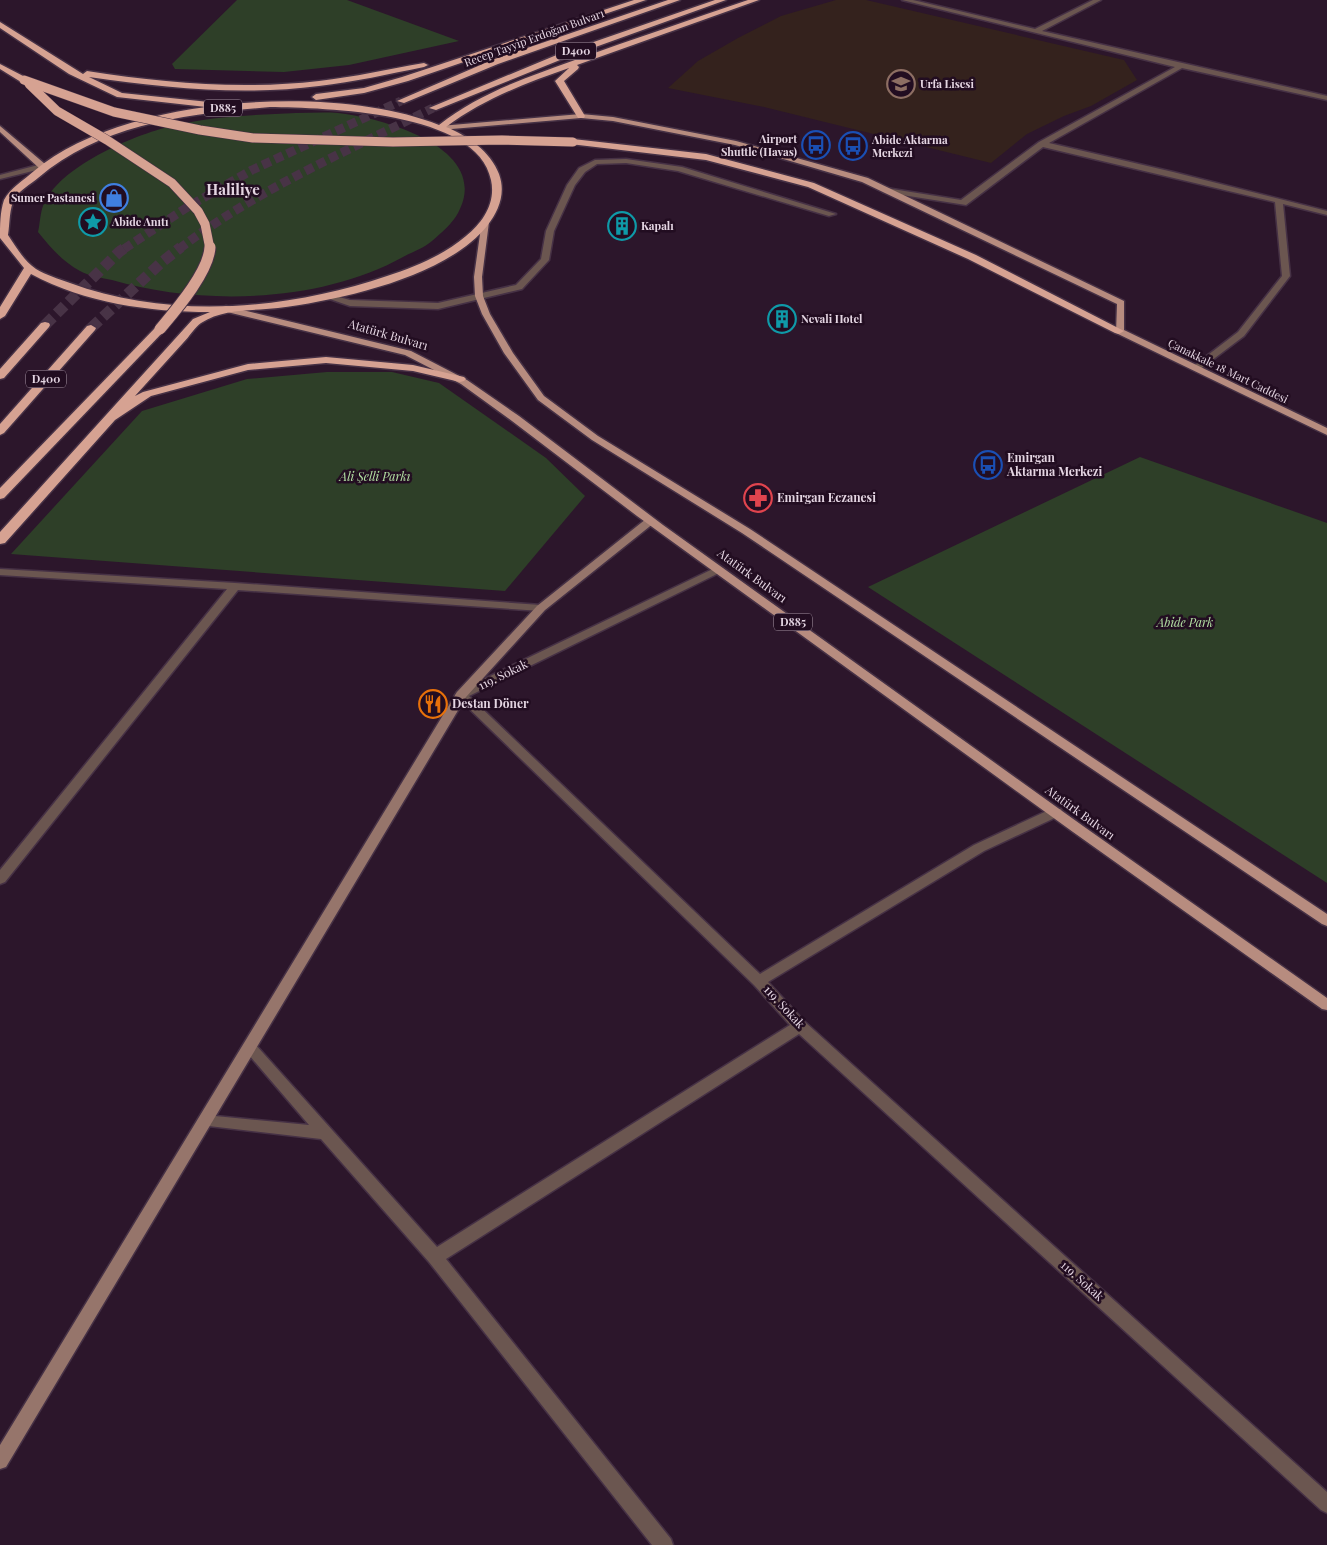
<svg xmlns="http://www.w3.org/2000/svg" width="1327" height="1545" font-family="'Playfair Display',serif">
	<rect width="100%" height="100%" fill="#2c162b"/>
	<path fill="#34221d" d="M 836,0 L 866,0 L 1124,60 L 1137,80 L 1091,106 L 1064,116 L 1027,134 L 991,163 L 764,107 L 668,88 L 698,61 L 738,38 L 781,16 Z"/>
	<g fill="#2e3f28">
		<path d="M 237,0 L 347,0 L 459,41 L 349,65 L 284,72 L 175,69 L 172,64 Z"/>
		<path d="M 296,113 C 310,113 324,112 338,113 C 383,118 493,148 458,213 C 453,223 440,234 432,241 C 424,248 412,252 403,257 C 320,303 201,306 112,280 C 102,278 89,276 80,271 C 62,261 51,248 38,232 C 40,224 40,214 43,206 C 58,167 133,135 172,126 C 212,116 255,115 296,113 Z"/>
		<path d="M 327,372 L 392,372 L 439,383 L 546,458 L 585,496 L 505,591 L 11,554 L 142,411 L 247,379 Z"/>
		<path d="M 1140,457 L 1327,523 L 1327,883 L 868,587 Z"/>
	</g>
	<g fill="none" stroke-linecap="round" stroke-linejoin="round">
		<g stroke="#483346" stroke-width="9" stroke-dasharray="9 4.5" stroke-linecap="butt">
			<path d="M 124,249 L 186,208 L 252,170 L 401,101"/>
			<path d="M 179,249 C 256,190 347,151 433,108"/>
		</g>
		<g stroke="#483346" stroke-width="11" stroke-dasharray="11 5.5" stroke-linecap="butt">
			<path d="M 45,325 L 119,252 L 126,247"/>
			<path d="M 91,328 L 162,262 L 181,247"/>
		</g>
		<defs>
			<path id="lane" d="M 626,159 L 682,167 L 836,214 L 829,216 L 678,171 L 626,163 L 597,164 L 585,172 L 575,185 L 554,231 L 549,260 L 522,289 L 438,309 L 350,306 L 324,297 L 328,294 L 350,300 L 438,303 L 516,285 L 541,259 L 546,231 L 567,185 L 579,168 L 595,160 Z"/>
			<g id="street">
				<path d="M 902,0 L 913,0 L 1035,29 L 1093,0 L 1101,0 L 1042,31 L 1327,96 L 1327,100 L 1182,68 L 1049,143 L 1173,172 L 1327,211 L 1327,215 L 1283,204 L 1290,276 L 1244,336 L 1199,370 L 1196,371 L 1191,368 L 1238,332 L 1282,276 L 1275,202 L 1043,147 L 966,205 L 883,192 L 883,188 L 886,188 L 961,200 L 1039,142 L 1175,67 Z"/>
				<path d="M 42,164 L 46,166 L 45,168 L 0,179 L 0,175 Z"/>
				<path d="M 719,566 L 724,569 L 723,571 L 469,696 L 760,974 L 974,845 L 1051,809 L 1061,809 L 1062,812 L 1061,815 L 984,851 L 768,982 L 805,1022 L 1327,1492 L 1327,1513 L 1321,1510 L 799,1034 L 446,1259 L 671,1539 L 673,1545 L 652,1545 L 429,1262 L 321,1139 L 200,1125 L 197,1121 L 200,1117 L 205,1115 L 309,1125 L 243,1048 L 245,1044 L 250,1042 L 255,1044 L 437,1247 L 790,1025 L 754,985 L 455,695 L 457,692 Z"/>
				<path d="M 0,569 L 235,583 L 541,605 L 547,608 L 541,611 L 238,590 L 5,882 L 0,884 L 0,870 L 227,589 L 0,575 Z"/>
			</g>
			<path id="secondary" d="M 650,518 L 655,521 L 654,523 L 545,610 L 466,697 L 6,1467 L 0,1469 L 0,1445 L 457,692 L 537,606 L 646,519 Z"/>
			<g id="primary">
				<path d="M 581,114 L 613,117 L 736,141 L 868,178 L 1124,301 L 1124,330 L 1327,428 L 1327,435 L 1116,333 L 1117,304 L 862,182 L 735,145 L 613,121 L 581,118 L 440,130 L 436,128 L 440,126 Z"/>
				<path d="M 0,126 L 45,164 L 45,168 L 39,168 L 0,132 Z"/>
				<path d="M 482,220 L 489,222 L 482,277 L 483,296 L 490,314 L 513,353 L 544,396 L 598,436 L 750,529 L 1327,914 L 1327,926 L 1322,924 L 742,533 L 592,440 L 538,400 L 504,353 L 482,314 L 475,296 L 474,277 Z"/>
				<path d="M 226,306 L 411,351 L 467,380 L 519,416 L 663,525 L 1083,826 L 1327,998 L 1327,1010 L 1322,1009 L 1073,832 L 637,516 L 512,421 L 461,384 L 405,355 L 223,311 L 223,307 Z"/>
			</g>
			<g id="highway">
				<path d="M 634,0 L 646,0 L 408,81 L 364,93 L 316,100 L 312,97 L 316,94 L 364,88 L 402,77 Z"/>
				<path d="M 668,0 L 680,0 L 498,64 L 404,103 L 397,101 L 492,60 Z"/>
				<path d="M 715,0 L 726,0 L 565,58 L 436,110 L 429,108 L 559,54 Z"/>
				<path d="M 748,0 L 759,0 L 577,65 L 579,67 L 578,69 L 564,81 L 585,116 L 584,118 L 578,118 L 555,81 L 569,68 C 526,83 483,99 446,127 C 467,135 491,152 499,174 C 506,193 499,211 487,226 C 446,277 341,300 278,308 C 252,311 224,308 201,323 C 195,327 189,337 183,343 C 167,361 151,378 135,396 L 143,392 L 248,364 L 326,357 L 413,365 L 464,377 L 466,379 L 464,381 L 460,382 L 413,371 L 326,363 L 248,370 L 151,396 L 115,420 L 5,543 L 0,544 L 0,532 L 193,319 L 210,312 C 149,312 85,303 31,274 L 5,316 L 0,319 L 0,307 L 24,268 L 0,238 C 0,225 0,212 4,200 C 10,188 24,180 34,171 C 123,96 333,83 439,125 C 479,93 528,77 575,60 C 633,39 690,20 748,0 ZM 270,107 C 324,108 478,111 491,180 C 496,203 483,222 466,236 C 444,255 415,267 387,276 C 287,310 170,320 70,283 C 59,279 46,275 36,269 C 24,261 16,247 8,235 C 10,223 9,208 15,198 C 20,190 31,184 38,178 C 102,123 189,114 270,107 Z"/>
				<path d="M 0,22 L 83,74 L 87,71 C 164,83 241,90 319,81 C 354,77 389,69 424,63 L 428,65 L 424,67 C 389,74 354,82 319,86 C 243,96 165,88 89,77 L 122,93 L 209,102 L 210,104 L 206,107 L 117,97 L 69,74 L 0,28 Z"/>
				<path d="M 0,64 L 27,78 L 28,80 L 21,82 L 0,69 Z"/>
				<path d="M 573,139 L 706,154 L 814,183 L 976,255 L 1124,331 L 1119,334 L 1115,333 L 968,259 L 808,187 L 706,160 L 570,144 L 568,142 Z"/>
				<path d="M 45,322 L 49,323 L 50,325 L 49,327 L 4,378 L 0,379 L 0,369 L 41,323 Z"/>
				<path d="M 91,325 L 96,328 L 95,330 L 4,433 L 0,435 L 0,424 L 87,326 Z"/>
				<path d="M 160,326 L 165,329 L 164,331 L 4,498 L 0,499 L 0,488 L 156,327 Z"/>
			</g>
		</defs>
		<use href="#lane" stroke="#463145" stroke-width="3"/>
		<use href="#street" stroke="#463145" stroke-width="3"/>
		<use href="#secondary" stroke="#463145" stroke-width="3"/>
		<use href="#primary" stroke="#463145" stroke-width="3"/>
		<use href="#highway" stroke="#463145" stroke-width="3"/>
		<use href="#lane" fill="#6b5650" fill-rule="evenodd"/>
		<use href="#street" fill="#6b5650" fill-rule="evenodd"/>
		<use href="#secondary" fill="#96756b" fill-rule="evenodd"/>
		<use href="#primary" fill="#b78c7f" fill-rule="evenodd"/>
		<use href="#highway" fill="#d6a292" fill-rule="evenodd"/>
		<defs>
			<g id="highway-bridge-far1">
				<path d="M 24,80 L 114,112 L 200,130 L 253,138 L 393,142 L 502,140 L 573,142"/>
				<path d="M 29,84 L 57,111 L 107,140 L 172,183 L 198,211 L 205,224 L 210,249"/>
			</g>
			<path id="highway-bridge" d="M 160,329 C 175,311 209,272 210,247"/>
		</defs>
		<use href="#highway-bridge-far1" stroke="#463145" stroke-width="10" stroke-linecap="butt"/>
		<use href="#highway-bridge" stroke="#463145" stroke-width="13" stroke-linecap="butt"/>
		<use href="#highway-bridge-far1" stroke="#d6a292" stroke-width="9"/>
		<use href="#highway-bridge" stroke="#d6a292" stroke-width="11"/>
	</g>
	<defs>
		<symbol id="school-ring" viewBox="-11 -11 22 22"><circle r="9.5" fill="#220d21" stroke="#8d6e63" stroke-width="1.5"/><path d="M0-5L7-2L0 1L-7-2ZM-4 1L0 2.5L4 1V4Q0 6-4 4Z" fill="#8d6e63"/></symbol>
		<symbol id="bus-ring" viewBox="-11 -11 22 22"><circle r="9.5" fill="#220d21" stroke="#1a4fb4" stroke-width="1.5"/><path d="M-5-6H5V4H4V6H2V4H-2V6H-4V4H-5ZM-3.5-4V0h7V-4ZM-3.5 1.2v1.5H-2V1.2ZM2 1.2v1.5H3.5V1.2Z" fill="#1a4fb4"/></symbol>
		<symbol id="shop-ring" viewBox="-11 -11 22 22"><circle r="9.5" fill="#220d21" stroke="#3f7fe0" stroke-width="1.5"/><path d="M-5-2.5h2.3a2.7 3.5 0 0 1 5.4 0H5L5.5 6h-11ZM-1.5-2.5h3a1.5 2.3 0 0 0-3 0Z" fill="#3f7fe0"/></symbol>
		<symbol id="sight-ring" viewBox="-11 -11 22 22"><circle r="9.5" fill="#220d21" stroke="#0f9aa8" stroke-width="1.5"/><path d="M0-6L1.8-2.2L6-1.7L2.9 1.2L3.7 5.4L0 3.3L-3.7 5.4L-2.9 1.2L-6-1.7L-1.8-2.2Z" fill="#0f9aa8"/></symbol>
		<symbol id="building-ring" viewBox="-11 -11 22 22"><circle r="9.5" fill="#220d21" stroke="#0f9aa8" stroke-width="1.5"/><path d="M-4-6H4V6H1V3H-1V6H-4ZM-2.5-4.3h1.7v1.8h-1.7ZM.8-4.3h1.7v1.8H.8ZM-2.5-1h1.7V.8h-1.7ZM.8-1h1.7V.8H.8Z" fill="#0f9aa8"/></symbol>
		<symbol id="pharmacy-ring" viewBox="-11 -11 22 22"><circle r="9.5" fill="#220d21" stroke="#e0444e" stroke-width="1.5"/><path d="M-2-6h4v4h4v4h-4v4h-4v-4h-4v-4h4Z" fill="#e0444e"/></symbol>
		<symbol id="restaurant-ring" viewBox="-11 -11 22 22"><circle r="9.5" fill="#220d21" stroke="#e8710a" stroke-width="1.5"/><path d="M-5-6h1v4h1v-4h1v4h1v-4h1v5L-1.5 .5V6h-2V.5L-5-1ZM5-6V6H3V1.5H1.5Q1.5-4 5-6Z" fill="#e8710a"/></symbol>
	</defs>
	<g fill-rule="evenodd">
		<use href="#school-ring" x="885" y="68" width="32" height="32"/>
		<use href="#bus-ring" x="800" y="129" width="32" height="32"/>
		<use href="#bus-ring" x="837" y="130" width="32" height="32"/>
		<use href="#shop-ring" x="98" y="182" width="32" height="32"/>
		<use href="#sight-ring" x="77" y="206" width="32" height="32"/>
		<use href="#building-ring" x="606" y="210" width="32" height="32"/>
		<use href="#building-ring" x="766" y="303" width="32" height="32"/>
		<use href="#bus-ring" x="972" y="449" width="32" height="32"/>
		<use href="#pharmacy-ring" x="742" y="482" width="32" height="32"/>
		<use href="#restaurant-ring" x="417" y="688" width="32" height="32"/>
	</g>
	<g text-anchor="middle" stroke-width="5" stroke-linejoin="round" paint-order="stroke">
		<g font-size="11" fill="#e4d5e2" stroke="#220d21">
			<text transform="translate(534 38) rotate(-20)" y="4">Recep Tayyip Erdoğan Bulvarı</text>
			<text transform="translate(1228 371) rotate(26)" y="4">Çanakkale 18 Mart Caddesi</text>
		</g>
		<g fill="#220d21" stroke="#aa99a8" stroke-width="1">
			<rect x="556" y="42.5" width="40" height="17" rx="4"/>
			<rect x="204" y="99.5" width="38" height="17" rx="4"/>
			<rect x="26" y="370.5" width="40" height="17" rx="4"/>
			<rect x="774" y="613.5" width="38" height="17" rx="4"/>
		</g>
		<g font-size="11" font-weight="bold" fill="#e4d5e2">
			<text x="576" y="55">D400</text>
			<text x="223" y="112">D885</text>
			<text x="46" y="383">D400</text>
			<text x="793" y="626">D885</text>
		</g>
		<g font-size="11" font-weight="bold" fill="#e4d5e2" stroke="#220d21" text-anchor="start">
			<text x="920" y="88">Urfa Lisesi</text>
			<text x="797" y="143" text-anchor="end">Airport<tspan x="797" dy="13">Shuttle (Havas)</tspan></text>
			<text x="872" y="144">Abide Aktarma<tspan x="872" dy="13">Merkezi</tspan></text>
			<text x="95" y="202" text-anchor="end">Sumer Pastanesi</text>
			<text x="112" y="226">Abide Anıtı</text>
			<text x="641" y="230">Kapalı</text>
			<text x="801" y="323">Nevali Hotel</text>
		</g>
		<g font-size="12" fill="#e4d5e2" stroke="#220d21">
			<text transform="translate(388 335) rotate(16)" y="4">Atatürk Bulvarı</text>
			<text transform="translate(752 576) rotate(36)" y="4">Atatürk Bulvarı</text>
			<text transform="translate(503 675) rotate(-26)" y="4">119. Sokak</text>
			<text transform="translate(1080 813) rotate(36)" y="4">Atatürk Bulvarı</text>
			<text transform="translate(784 1007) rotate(47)" y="4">119. Sokak</text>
			<text transform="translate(1082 1281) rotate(42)" y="4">119. Sokak</text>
		</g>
		<g font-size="12" font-weight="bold" fill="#e4d5e2" stroke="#220d21" text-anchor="start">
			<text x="1007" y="462">Emirgan<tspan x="1007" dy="14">Aktarma Merkezi</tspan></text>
			<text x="777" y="502">Emirgan Eczanesi</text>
			<text x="452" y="708">Destan Döner</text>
		</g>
		<g font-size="12" font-style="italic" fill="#b3e1a3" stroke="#220d21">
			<text x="375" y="481">Ali Şelli Parkı</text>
			<text x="1185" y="627">Abide Park</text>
		</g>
		<g font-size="15" font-weight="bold" fill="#e4d5e2" stroke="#220d21">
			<text x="233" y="195">Haliliye</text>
		</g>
	</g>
</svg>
